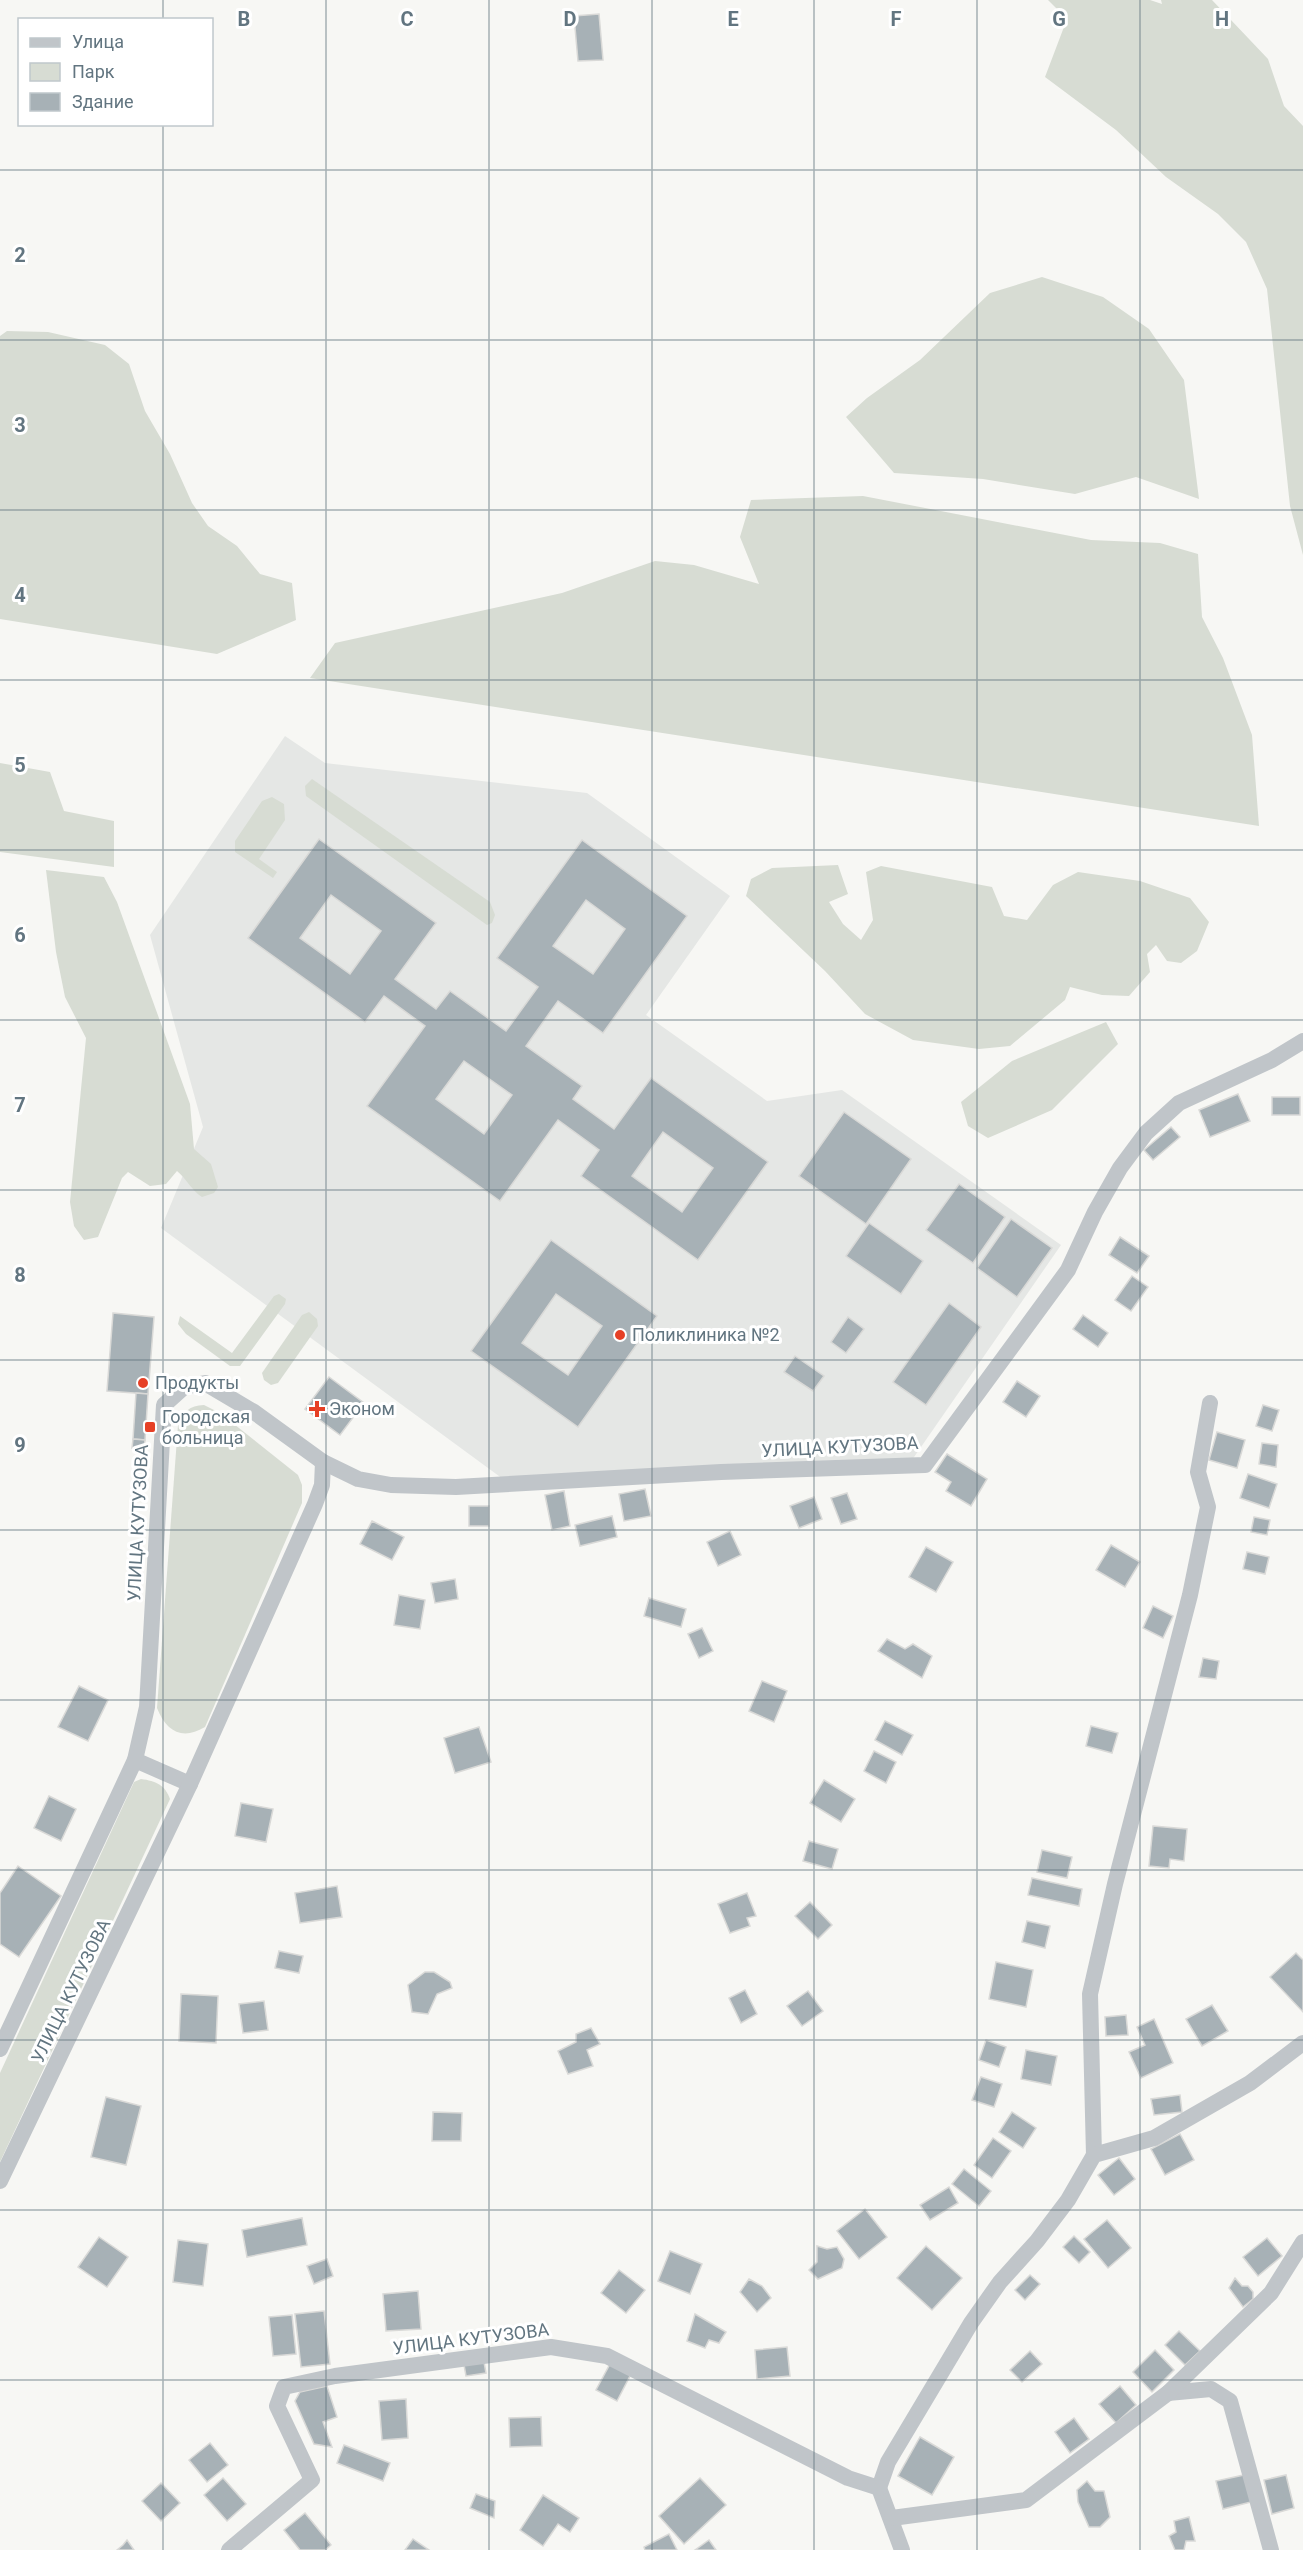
<svg xmlns="http://www.w3.org/2000/svg" width="1303" height="2550" font-family="Roboto,sans-serif">
	<rect width="100%" height="100%" fill="#f7f7f4"/>
	<path fill="#e5e7e5" d="M 285,736 L 325,763 L 587,793 L 730,896 L 646,1015 L 767,1101 L 842,1090 L 1061,1245 L 912,1460 L 503,1479 L 161,1228 L 203,1127 L 150,935 Z"/>
	<g fill="#d7dcd3">
		<path d="M 1048,0 L 1150,0 L 1162,4 L 1161,0 L 1212,0 L 1268,59 L 1284,106 L 1303,126 L 1303,555 L 1290,506 L 1267,289 L 1246,242 L 1218,214 L 1166,177 L 1116,130 L 1045,77 L 1067,19 Z"/>
		<path d="M 1042,277 L 1103,297 L 1149,329 L 1184,380 L 1199,499 L 1136,477 L 1075,494 L 983,479 L 894,473 L 846,417 L 867,398 L 920,360 L 990,293 Z"/>
		<path d="M 7,331 L 48,332 L 105,345 L 129,364 L 145,411 L 170,454 L 192,503 L 208,526 L 237,546 L 260,574 L 292,583 L 296,620 L 217,654 L 0,619 L 0,336 Z"/>
		<path d="M 863,496 L 1091,540 L 1160,543 L 1198,554 L 1202,617 L 1223,658 L 1252,735 L 1259,826 L 310,678 L 335,643 L 562,593 L 655,561 L 694,565 L 759,584 L 740,537 L 751,500 Z"/>
		<path d="M 0,763 L 50,772 L 64,811 L 114,821 L 114,867 L 0,852 Z"/>
		<path d="M 312,779 L 490,902 L 495,915 L 492,923 L 487,925 L 306,796 L 305,786 Z"/>
		<path d="M 272,797 L 284,804 L 285,820 L 259,859 L 277,872 L 273,878 L 235,852 L 235,841 L 262,801 Z"/>
		<path d="M 838,865 L 848,894 L 829,902 L 843,924 L 861,940 L 873,920 L 866,872 L 881,866 L 992,887 L 1004,916 L 1027,920 L 1053,885 L 1078,872 L 1140,881 L 1190,898 L 1209,922 L 1197,951 L 1181,963 L 1167,961 L 1156,945 L 1147,954 L 1150,972 L 1129,996 L 1102,995 L 1070,987 L 1065,1000 L 1010,1046 L 979,1049 L 913,1040 L 865,1014 L 825,971 L 746,896 L 751,879 L 772,868 Z"/>
		<path d="M 46,870 L 104,877 L 117,902 L 190,1104 L 194,1149 L 211,1164 L 218,1187 L 214,1193 L 202,1197 C 191,1190 187,1179 177,1171 L 166,1184 L 150,1186 L 128,1172 L 122,1178 L 98,1237 L 84,1240 L 74,1226 L 70,1202 L 86,1038 L 65,997 L 56,952 Z"/>
		<path d="M 1106,1022 L 1118,1044 L 1052,1110 L 988,1138 L 968,1126 L 961,1102 L 1012,1061 Z"/>
		<path d="M 279,1294 L 286,1299 L 285,1304 L 240,1366 L 230,1366 L 186,1334 L 178,1324 L 180,1316 L 232,1353 L 274,1296 Z"/>
		<path d="M 309,1312 L 317,1319 L 318,1326 L 278,1383 L 271,1385 L 264,1380 L 262,1373 L 302,1315 Z"/>
		<path d="M 204,1405 L 220,1413 L 298,1475 L 302,1485 L 302,1503 L 205,1727 C 182,1741 166,1731 157,1708 L 178,1425 C 184,1411 189,1406 204,1405 Z"/>
		<path d="M 141,1779 C 156,1781 165,1785 170,1799 L 0,2162 L 0,2073 L 134,1782 Z"/>
	</g>
	<g fill="#a7b1b6" stroke="#d9d9d7" stroke-width="1.5" fill-rule="evenodd">
		<path d="M 599,14 L 603,60 L 578,61 L 574,16 Z"/>
		<path d="M 319,839 L 436,923 L 395,979 L 436,1009 L 450,991 L 506,1031 L 538,987 L 497,958 L 582,840 L 687,916 L 603,1033 L 558,1001 L 526,1046 L 582,1086 L 573,1099 L 614,1129 L 651,1078 L 768,1162 L 698,1260 L 581,1176 L 599,1150 L 558,1120 L 500,1201 L 367,1106 L 425,1026 L 384,996 L 365,1022 L 248,938 ZM 331,895 L 381,931 L 350,974 L 300,938 ZM 586,900 L 625,929 L 593,974 L 553,946 ZM 464,1061 L 512,1095 L 484,1134 L 436,1099 ZM 663,1132 L 713,1168 L 682,1212 L 632,1176 Z"/>
		<path d="M 1238,1094 L 1250,1121 L 1210,1137 L 1199,1110 Z"/>
		<rect x="1272" y="1097" width="28" height="18"/>
		<path d="M 844,1112 L 911,1159 L 866,1224 L 799,1176 Z"/>
		<path d="M 1171,1127 L 1180,1137 L 1153,1160 L 1144,1150 Z"/>
		<path d="M 959,1184 L 1005,1217 L 973,1263 L 926,1230 Z"/>
		<path d="M 1011,1219 L 1052,1248 L 1017,1297 L 977,1268 Z"/>
		<path d="M 869,1223 L 923,1261 L 901,1294 L 846,1256 Z"/>
		<path d="M 1120,1237 L 1149,1256 L 1137,1273 L 1109,1255 Z"/>
		<path d="M 551,1240 L 657,1316 L 578,1427 L 471,1351 ZM 556,1294 L 602,1326 L 568,1375 L 522,1343 Z"/>
		<path d="M 1132,1276 L 1148,1287 L 1131,1311 L 1115,1300 Z"/>
		<path d="M 949,1303 L 981,1327 L 926,1405 L 893,1382 Z"/>
		<path d="M 113,1313 L 154,1317 L 148,1394 L 107,1391 Z"/>
		<path d="M 1083,1315 L 1108,1333 L 1098,1347 L 1073,1329 Z"/>
		<path d="M 848,1317 L 864,1329 L 846,1353 L 831,1342 Z"/>
		<path d="M 795,1356 L 824,1376 L 813,1391 L 784,1372 Z"/>
		<path d="M 329,1377 L 364,1403 L 340,1435 L 305,1409 Z"/>
		<path d="M 1017,1381 L 1040,1396 L 1026,1417 L 1003,1402 Z"/>
		<path d="M 136,1393 L 148,1394 L 145,1440 L 133,1439 Z"/>
		<path d="M 1263,1405 L 1279,1410 L 1272,1431 L 1256,1426 Z"/>
		<path d="M 1217,1432 L 1245,1440 L 1237,1468 L 1209,1460 Z"/>
		<path d="M 133,1439 L 145,1440 L 144,1449 L 132,1448 Z"/>
		<path d="M 1262,1443 L 1278,1445 L 1276,1467 L 1259,1464 Z"/>
		<path d="M 947,1454 L 987,1479 L 971,1506 L 946,1491 L 951,1482 L 935,1472 Z"/>
		<path d="M 1248,1474 L 1277,1484 L 1269,1508 L 1240,1498 Z"/>
		<path d="M 645,1489 L 651,1516 L 624,1521 L 619,1494 Z"/>
		<path d="M 564,1491 L 570,1526 L 552,1530 L 545,1495 Z"/>
		<path d="M 847,1493 L 857,1519 L 841,1524 L 831,1498 Z"/>
		<path d="M 814,1497 L 822,1519 L 799,1528 L 790,1506 Z"/>
		<rect x="469" y="1506" width="20" height="20"/>
		<path d="M 612,1516 L 617,1537 L 580,1546 L 575,1525 Z"/>
		<path d="M 1254,1517 L 1270,1520 L 1267,1535 L 1251,1532 Z"/>
		<path d="M 372,1521 L 404,1537 L 392,1560 L 360,1544 Z"/>
		<path d="M 730,1531 L 741,1555 L 718,1566 L 707,1542 Z"/>
		<path d="M 1111,1545 L 1140,1562 L 1125,1587 L 1096,1570 Z"/>
		<path d="M 926,1547 L 953,1562 L 936,1592 L 909,1577 Z"/>
		<path d="M 1247,1552 L 1269,1557 L 1265,1574 L 1243,1569 Z"/>
		<path d="M 455,1579 L 458,1599 L 435,1603 L 431,1583 Z"/>
		<path d="M 399,1595 L 425,1600 L 420,1629 L 394,1625 Z"/>
		<path d="M 649,1598 L 686,1609 L 681,1627 L 644,1616 Z"/>
		<path d="M 1153,1606 L 1173,1616 L 1163,1638 L 1143,1628 Z"/>
		<path d="M 702,1628 L 713,1651 L 699,1658 L 688,1634 Z"/>
		<path d="M 887,1639 L 905,1649 L 913,1644 L 932,1656 L 922,1678 L 878,1651 Z"/>
		<path d="M 1203,1658 L 1219,1661 L 1216,1679 L 1199,1677 Z"/>
		<path d="M 762,1681 L 787,1691 L 774,1722 L 749,1711 Z"/>
		<path d="M 79,1686 L 108,1700 L 88,1741 L 58,1727 Z"/>
		<path d="M 885,1721 L 913,1735 L 902,1755 L 875,1740 Z"/>
		<path d="M 1091,1726 L 1118,1733 L 1112,1753 L 1086,1746 Z"/>
		<path d="M 479,1727 L 491,1762 L 455,1773 L 444,1738 Z"/>
		<path d="M 874,1751 L 896,1762 L 886,1783 L 864,1771 Z"/>
		<path d="M 824,1780 L 855,1799 L 841,1822 L 810,1803 Z"/>
		<path d="M 49,1796 L 76,1809 L 61,1841 L 34,1828 Z"/>
		<path d="M 241,1803 L 273,1809 L 266,1842 L 235,1836 Z"/>
		<path d="M 1153,1826 L 1187,1829 L 1184,1861 L 1170,1859 L 1169,1868 L 1149,1866 Z"/>
		<path d="M 809,1841 L 838,1849 L 832,1869 L 803,1861 Z"/>
		<path d="M 1042,1850 L 1072,1857 L 1067,1878 L 1037,1872 Z"/>
		<path d="M 18,1866 L 61,1896 L 19,1957 L 0,1944 L 0,1893 Z"/>
		<path d="M 1032,1878 L 1082,1889 L 1079,1906 L 1028,1895 Z"/>
		<path d="M 337,1886 L 342,1917 L 300,1923 L 295,1893 Z"/>
		<path d="M 747,1893 L 756,1916 L 747,1918 L 750,1926 L 730,1933 L 718,1904 Z"/>
		<path d="M 810,1902 L 832,1925 L 818,1939 L 795,1916 Z"/>
		<path d="M 1027,1921 L 1050,1926 L 1045,1948 L 1022,1942 Z"/>
		<path d="M 279,1951 L 303,1956 L 299,1973 L 275,1968 Z"/>
		<path d="M 1296,1953 L 1303,1960 L 1303,2012 L 1270,1977 Z"/>
		<path d="M 996,1962 L 1033,1970 L 1026,2007 L 989,1999 Z"/>
		<path d="M 425,1972 L 434,1972 L 450,1982 L 452,1988 L 437,1994 L 428,2014 L 412,2012 L 408,1985 Z"/>
		<path d="M 745,1990 L 757,2014 L 741,2023 L 729,1998 Z"/>
		<path d="M 808,1991 L 823,2011 L 802,2026 L 787,2006 Z"/>
		<path d="M 181,1994 L 218,1996 L 216,2043 L 179,2041 Z"/>
		<path d="M 264,2001 L 268,2030 L 243,2033 L 239,2004 Z"/>
		<path d="M 1212,2005 L 1228,2031 L 1202,2046 L 1186,2019 Z"/>
		<path d="M 1126,2015 L 1128,2035 L 1106,2036 L 1105,2017 Z"/>
		<path d="M 1154,2019 L 1173,2063 L 1141,2078 L 1129,2052 L 1145,2045 L 1137,2027 Z"/>
		<path d="M 591,2028 L 600,2044 L 587,2050 L 593,2066 L 568,2074 L 558,2051 L 576,2042 L 576,2034 Z"/>
		<path d="M 986,2040 L 1006,2047 L 999,2067 L 979,2060 Z"/>
		<path d="M 1026,2050 L 1057,2056 L 1051,2085 L 1021,2079 Z"/>
		<path d="M 981,2077 L 1002,2084 L 994,2107 L 972,2100 Z"/>
		<path d="M 1180,2095 L 1182,2112 L 1154,2115 L 1151,2099 Z"/>
		<path d="M 106,2097 L 141,2106 L 126,2165 L 91,2157 Z"/>
		<path d="M 433,2112 L 462,2113 L 461,2141 L 432,2141 Z"/>
		<path d="M 1012,2112 L 1036,2128 L 1023,2148 L 999,2132 Z"/>
		<path d="M 1180,2134 L 1194,2160 L 1165,2175 L 1151,2149 Z"/>
		<path d="M 993,2138 L 1011,2151 L 992,2178 L 974,2165 Z"/>
		<path d="M 1119,2158 L 1135,2179 L 1114,2195 L 1098,2175 Z"/>
		<path d="M 964,2169 L 991,2191 L 979,2206 L 952,2184 Z"/>
		<path d="M 949,2187 L 958,2203 L 930,2220 L 920,2205 Z"/>
		<path d="M 865,2209 L 887,2237 L 859,2259 L 837,2231 Z"/>
		<path d="M 302,2218 L 307,2245 L 247,2257 L 242,2230 Z"/>
		<path d="M 1107,2220 L 1131,2248 L 1108,2268 L 1084,2239 Z"/>
		<path d="M 1074,2236 L 1090,2252 L 1079,2263 L 1063,2247 Z"/>
		<path d="M 99,2237 L 128,2257 L 107,2287 L 78,2267 Z"/>
		<path d="M 1267,2238 L 1282,2256 L 1258,2276 L 1243,2257 Z"/>
		<path d="M 178,2240 L 208,2244 L 203,2286 L 173,2282 Z"/>
		<path d="M 817,2246 L 827,2249 L 837,2247 L 844,2259 L 842,2268 L 818,2279 L 809,2270 L 817,2262 Z"/>
		<path d="M 926,2246 L 962,2278 L 932,2310 L 897,2278 Z"/>
		<path d="M 670,2251 L 702,2264 L 690,2294 L 658,2281 Z"/>
		<path d="M 327,2259 L 333,2276 L 314,2284 L 307,2266 Z"/>
		<path d="M 619,2270 L 645,2290 L 626,2313 L 601,2293 Z"/>
		<path d="M 1030,2275 L 1040,2284 L 1025,2300 L 1015,2290 Z"/>
		<path d="M 1235,2278 L 1242,2286 L 1248,2286 L 1253,2292 L 1253,2299 L 1243,2307 L 1229,2288 Z"/>
		<path d="M 749,2279 L 762,2286 L 771,2298 L 757,2312 L 740,2292 Z"/>
		<path d="M 418,2291 L 421,2329 L 386,2331 L 383,2294 Z"/>
		<path d="M 324,2311 L 330,2364 L 301,2367 L 295,2314 Z"/>
		<path d="M 695,2314 L 726,2332 L 719,2343 L 709,2340 L 705,2348 L 687,2341 Z"/>
		<path d="M 292,2315 L 296,2354 L 273,2356 L 269,2317 Z"/>
		<path d="M 1179,2331 L 1200,2351 L 1185,2365 L 1165,2345 Z"/>
		<path d="M 787,2347 L 790,2376 L 757,2379 L 755,2350 Z"/>
		<path d="M 1155,2350 L 1174,2370 L 1152,2392 L 1133,2372 Z"/>
		<path d="M 1030,2351 L 1042,2364 L 1022,2382 L 1010,2370 Z"/>
		<path d="M 484,2362 L 486,2373 L 466,2376 L 464,2365 Z"/>
		<path d="M 610,2364 L 631,2374 L 617,2401 L 596,2390 Z"/>
		<path d="M 327,2386 L 337,2417 L 323,2422 L 332,2447 L 314,2444 L 295,2401 L 300,2392 Z"/>
		<path d="M 1120,2386 L 1136,2405 L 1116,2423 L 1099,2404 Z"/>
		<path d="M 406,2399 L 408,2438 L 382,2440 L 379,2401 Z"/>
		<path d="M 541,2417 L 542,2446 L 510,2447 L 509,2418 Z"/>
		<path d="M 1074,2418 L 1089,2439 L 1070,2453 L 1055,2432 Z"/>
		<path d="M 920,2437 L 954,2457 L 932,2495 L 898,2476 Z"/>
		<path d="M 210,2443 L 228,2465 L 207,2482 L 189,2460 Z"/>
		<path d="M 344,2445 L 390,2463 L 383,2481 L 337,2463 Z"/>
		<path d="M 1244,2475 L 1251,2502 L 1223,2509 L 1216,2481 Z"/>
		<path d="M 1286,2475 L 1294,2508 L 1272,2514 L 1264,2480 Z"/>
		<path d="M 223,2478 L 246,2504 L 227,2521 L 204,2495 Z"/>
		<path d="M 700,2478 L 726,2505 L 684,2544 L 659,2516 Z"/>
		<path d="M 1087,2481 L 1095,2491 L 1104,2491 L 1110,2517 L 1100,2527 L 1089,2527 L 1078,2502 L 1077,2490 Z"/>
		<path d="M 161,2483 L 180,2503 L 161,2521 L 142,2501 Z"/>
		<path d="M 476,2494 L 495,2501 L 494,2518 L 470,2508 Z"/>
		<path d="M 543,2495 L 579,2518 L 570,2532 L 558,2524 L 543,2546 L 520,2530 Z"/>
		<path d="M 305,2513 L 331,2545 L 325,2550 L 300,2550 L 284,2530 Z"/>
		<path d="M 1189,2517 L 1195,2541 L 1186,2541 L 1184,2550 L 1175,2550 L 1169,2536 L 1176,2532 L 1174,2521 Z"/>
		<path d="M 669,2534 L 677,2550 L 645,2550 L 644,2547 Z"/>
		<path d="M 413,2539 L 429,2550 L 405,2550 Z"/>
		<path d="M 127,2540 L 134,2550 L 117,2550 L 123,2545 Z"/>
		<path d="M 709,2540 L 716,2550 L 695,2550 Z"/>
	</g>
	<g fill="none" stroke-linecap="round" stroke-linejoin="round">
		<g stroke="#c0c5c9" stroke-width="16">
			<path d="M 135,1760 L 190,1784"/>
			<path d="M 0,2049 L 135,1760 L 147,1707 L 164,1405 L 184,1387 L 205,1383 L 254,1412 L 323,1462 L 358,1479 L 391,1485 L 456,1487 L 721,1472 L 925,1465 L 1068,1270 L 1095,1212 L 1120,1168 L 1146,1133 L 1179,1103 L 1272,1060 L 1303,1041"/>
			<path d="M 1094,2155 L 1090,1994 L 1115,1884 L 1190,1595 L 1208,1507 L 1198,1472 L 1210,1403"/>
			<path d="M 0,2181 L 190,1784 L 315,1504 L 322,1485 L 323,1462"/>
			<path d="M 1168,2393 L 1211,2389 L 1230,2401 L 1271,2550"/>
			<path d="M 879,2488 L 888,2462 L 971,2323 L 1000,2282 L 1037,2241 L 1068,2200 L 1094,2155 L 1154,2138 L 1250,2083 L 1303,2043"/>
			<path d="M 879,2488 L 902,2550"/>
			<path d="M 892,2518 L 1026,2500 L 1168,2393 L 1271,2293 L 1303,2242"/>
			<path d="M 229,2550 L 312,2480 L 277,2406 L 284,2387 L 335,2376 L 551,2347 L 607,2356 L 848,2478 L 879,2488"/>
		</g>
	</g>
	<path fill="none" stroke="#627580" stroke-width="1.5" stroke-opacity="0.55" d="M 163,0 L 163,20M 326,0 L 326,2550M 489,0 L 489,2550M 652,0 L 652,2550M 814,0 L 814,2550M 977,0 L 977,2550M 1140,0 L 1140,2550M 163,124 L 163,2550M 0,170 L 1303,170M 0,340 L 1303,340M 0,510 L 1303,510M 0,680 L 1303,680M 0,850 L 1303,850M 0,1020 L 1303,1020M 0,1190 L 1303,1190M 0,1360 L 1303,1360M 0,1530 L 1303,1530M 0,1700 L 1303,1700M 0,1870 L 1303,1870M 0,2040 L 1303,2040M 0,2210 L 1303,2210M 0,2380 L 1303,2380"/>
	<g fill="#e64026" stroke="#fff" stroke-width="2">
		<circle cx="620" cy="1335" r="6"/>
		<circle cx="143" cy="1383" r="6"/>
		<path d="M314 1400h6v6h6v6h-6v6h-6v-6h-6v-6h6z"/>
		<rect x="144" y="1421" width="12" height="12" rx="3"/>
	</g>
	<g text-anchor="middle" stroke-width="6" stroke-linejoin="round" paint-order="stroke">
		<g font-size="18" fill="#627580" stroke="#fff" text-anchor="start">
			<text x="632" y="1341">Поликлиника №2</text>
			<text x="155" y="1389">Продукты</text>
			<text x="329" y="1415">Эконом</text>
			<text x="162" y="1423">Городская<tspan x="162" dy="21">больница</tspan></text>
		</g>
		<g font-size="18" fill="#627580" stroke="#fff">
			<text transform="translate(840 1447) rotate(-3)" y="6">УЛИЦА КУТУЗОВА</text>
			<text transform="translate(138 1523) rotate(-87)" y="6">УЛИЦА КУТУЗОВА</text>
			<text transform="translate(71 1991) rotate(-64)" y="6">УЛИЦА КУТУЗОВА</text>
			<text transform="translate(471 2339) rotate(-7)" y="6">УЛИЦА КУТУЗОВА</text>
		</g>
	</g>
	<g font-size="20" text-anchor="middle" font-weight="bold" fill="#627580" stroke="#fff" stroke-width="6" stroke-linejoin="round" paint-order="stroke">
		<text x="244" y="26">B</text>
		<text x="407" y="26">C</text>
		<text x="570" y="26">D</text>
		<text x="733" y="26">E</text>
		<text x="896" y="26">F</text>
		<text x="1059" y="26">G</text>
		<text x="1222" y="26">H</text>
		<text x="20" y="262">2</text>
		<text x="20" y="432">3</text>
		<text x="20" y="602">4</text>
		<text x="20" y="772">5</text>
		<text x="20" y="942">6</text>
		<text x="20" y="1112">7</text>
		<text x="20" y="1282">8</text>
		<text x="20" y="1452">9</text>
	</g>
	<rect x="18" y="18" width="195" height="108" fill="#ffffff" stroke="#c0c8cc" stroke-width="1.5"/>
	<rect x="30" y="38" width="30" height="9" fill="#c0c5c9" stroke="#c0c8cc" stroke-width="1.5"/>
	<text x="72" y="48" font-size="18" fill="#627580">Улица</text>
	<rect x="30" y="63" width="30" height="18" fill="#d7dcd3" stroke="#c0c8cc" stroke-width="1.5"/>
	<text x="72" y="78" font-size="18" fill="#627580">Парк</text>
	<rect x="30" y="93" width="30" height="18" fill="#a7b1b6" stroke="#c0c8cc" stroke-width="1.5"/>
	<text x="72" y="108" font-size="18" fill="#627580">Здание</text>
</svg>
